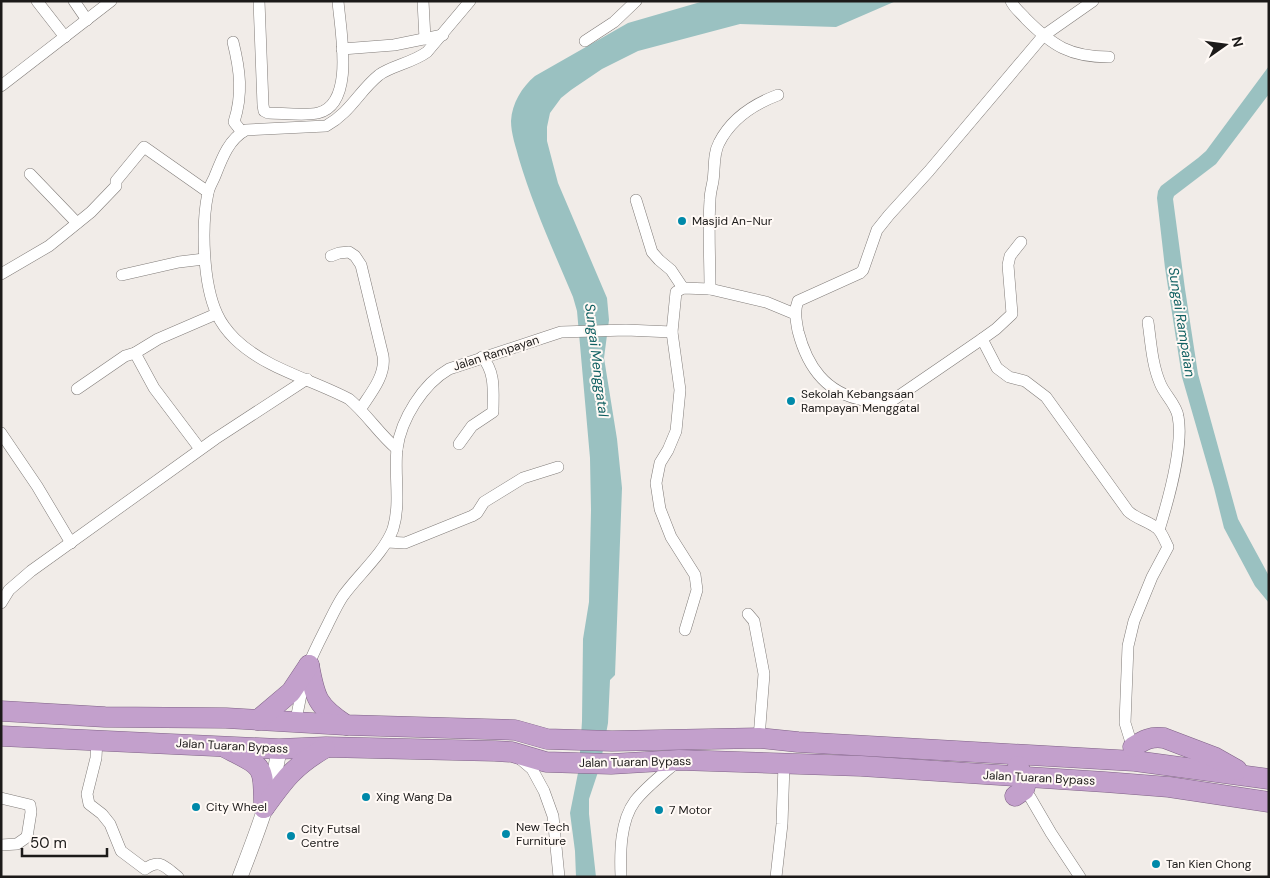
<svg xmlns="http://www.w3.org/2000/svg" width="1270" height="878" font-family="'DM Sans',sans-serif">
	<rect width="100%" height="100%" fill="#f1ece8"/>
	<g fill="#9ac1c1">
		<path d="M 704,1 L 896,1 L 836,27 L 740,24 L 638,51 L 602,69 L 571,90 L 561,98 L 550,113 L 547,127 L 547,141 L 558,183 L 607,298 L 609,320 L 604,358 L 617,439 L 622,488 L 615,675 L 610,680 L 608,723 L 600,766 L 589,799 L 589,814 L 596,877 L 576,877 L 575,851 L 570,813 L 579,768 L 582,721 L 583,639 L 589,602 L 591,510 L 590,458 L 577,311 L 573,297 C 554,252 533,206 519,159 C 516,147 511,134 511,121 C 512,103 522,87 535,76 L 628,23 Z"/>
		<path d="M 1269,66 L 1269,94 L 1216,164 L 1174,196 L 1173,199 L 1185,289 L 1198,374 L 1238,519 L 1269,576 L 1269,603 L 1255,586 L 1224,528 L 1214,488 L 1182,377 L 1165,268 L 1157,198 L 1158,191 L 1161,186 L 1198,158 L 1206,151 Z"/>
	</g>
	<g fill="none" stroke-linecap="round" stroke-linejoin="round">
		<defs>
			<g id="minor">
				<path d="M 37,1 L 65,37"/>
				<path d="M 74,1 L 87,20"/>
				<path d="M 259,1 L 263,105 L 264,111 L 268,113 C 281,113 305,116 318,113 C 356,104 340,29 338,1"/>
				<path d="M 423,1 L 425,39"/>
				<path d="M 1011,1 C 1014,8 1021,13 1026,19 C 1053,46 1070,57 1109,57"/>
				<path d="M 1093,1 L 1043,36 L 929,171 L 889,215 L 877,230 L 863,270 L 860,273 L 798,301 C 794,311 796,320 798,331 C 807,366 825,393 863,400 C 873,402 883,404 893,400 L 982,339 L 997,368 L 1009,377 L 1025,381 L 1046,397 L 1128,511 C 1136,519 1149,521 1158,529 C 1162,533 1165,541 1168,547 L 1152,577 L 1134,621 L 1128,646 L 1125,723 L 1134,752"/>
				<path d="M 585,41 L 614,22 L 636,1"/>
				<path d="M 233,42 C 240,70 243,94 234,122 L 242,132"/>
				<path d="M 342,49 L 394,45 L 443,35"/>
				<path d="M 1,86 L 111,1"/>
				<path d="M 30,174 L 77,223"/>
				<path d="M 636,200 L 652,252 L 659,260 L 671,270 L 683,288"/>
				<path d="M 331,256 L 339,253 L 349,252 L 355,256 L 361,265 L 383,356 C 386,375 371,393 361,408"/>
				<path d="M 1,274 L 49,246 L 91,212 L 116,186 L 116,181 L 144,147 L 208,192"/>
				<path d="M 122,275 L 179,262 L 204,259"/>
				<path d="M 710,289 C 710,259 708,229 710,200 C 710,193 712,187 713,181 C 715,168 713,154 719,143 C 731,119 754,104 778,95"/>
				<path d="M 1148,322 C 1151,343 1152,364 1160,383 C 1164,394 1176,404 1178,416 C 1184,447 1168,501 1159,530"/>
				<path d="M 982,339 L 996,329 L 1012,314 L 1008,265 L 1010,256 L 1021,242"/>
				<path d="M 135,353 L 154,388 L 200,449"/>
				<path d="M 77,389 L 125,356 L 135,353 L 158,339 L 216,314"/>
				<path d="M 1,433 L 37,486 L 71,543"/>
				<path d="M 459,444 L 472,426 L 493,412 C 493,393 496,372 482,357"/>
				<path d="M 397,449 C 379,434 367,414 349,399 C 311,379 266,369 235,339 C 228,332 221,323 217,314 C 203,284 201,226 208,193 C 209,187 213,181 215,176 C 222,158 229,139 246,130 L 326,126 C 351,112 359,91 379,75 C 391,66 412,63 427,52 L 470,1"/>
				<path d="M 387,542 L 405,543 L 472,516 L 477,513 L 484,502 L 523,478 L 558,467"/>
				<path d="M 1,603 L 9,590 L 31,571 L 215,439 L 307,379"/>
				<path d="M 748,614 L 754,621 L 764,674 L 759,738"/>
				<path d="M 685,630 L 697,590 L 695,575 L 671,537 L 660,509 L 656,483 L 660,463 L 668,450 L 676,431 L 680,390 L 672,332 L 676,292 L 683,288 L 710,289 L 766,302 L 795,314"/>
				<path d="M 295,723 C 300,704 302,682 309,664 C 314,651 321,638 327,626 C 332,616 337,605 343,596 C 358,575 384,553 393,529 C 401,503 394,475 397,449 C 401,419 423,384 449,369 L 561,332 L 626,330 L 672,332"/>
				<path d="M 97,739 L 96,758 L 87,794 L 89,804 L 102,814 L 110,824 L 121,851 L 145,869 C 160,858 165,867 178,877"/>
				<path d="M 519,758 L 532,769 L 544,791 L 553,816 L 559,877"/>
				<path d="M 1030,797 L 1051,833 L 1080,877"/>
				<path d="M 1,798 L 30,805 L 31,812 L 27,837 L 17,844 L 1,845"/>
				<path d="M 621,877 C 620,853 620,821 635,801 C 647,786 663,774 678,761"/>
				<path d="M 776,877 L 782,824 L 784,764"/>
			</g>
			<path id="tertiary" d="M 240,877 C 256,835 273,793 279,749"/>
			<g id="trunk">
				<path d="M 309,665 C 315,698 317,706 346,725"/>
				<path d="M 1,711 L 105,717 L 226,718 L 346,725 L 515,730 L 547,739 L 612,741 L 759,738 L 798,742 L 1135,761 L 1269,779"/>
				<path d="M 258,720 L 291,692 L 309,665"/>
				<path d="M 1,736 L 279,749 L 326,747 L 495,751 L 512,752 L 546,762 L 611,764 L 679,760 L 861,766 L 1105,782 L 1169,787 L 1269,802"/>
				<path d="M 1133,747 C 1144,740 1151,736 1164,738 L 1214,757 L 1237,770"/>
				<path d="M 226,748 C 265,768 263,764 264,808"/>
				<path d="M 1015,796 L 1024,790 L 1026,783 L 1018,766"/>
				<path d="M 264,808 C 284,780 294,766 325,748"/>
			</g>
		</defs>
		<use href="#minor" stroke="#817c79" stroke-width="12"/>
		<use href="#tertiary" stroke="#817c79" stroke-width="16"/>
		<use href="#trunk" stroke="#7f6286" stroke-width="21"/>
		<use href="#minor" stroke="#fff" stroke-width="11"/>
		<use href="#tertiary" stroke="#fff" stroke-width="15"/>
		<use href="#trunk" stroke="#c3a0cc" stroke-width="20"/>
	</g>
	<g fill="#0089a9" stroke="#fff9f5" stroke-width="2">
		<circle cx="682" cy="221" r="5"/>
		<circle cx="791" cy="401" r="5"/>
		<circle cx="366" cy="797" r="5"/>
		<circle cx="196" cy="807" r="5"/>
		<circle cx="659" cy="810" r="5"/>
		<circle cx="506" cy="834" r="5"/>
		<circle cx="291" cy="836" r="5"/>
		<circle cx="1156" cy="864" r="5"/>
	</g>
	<g text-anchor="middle" stroke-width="4" stroke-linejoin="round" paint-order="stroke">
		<g font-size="12" fill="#1c1a19" stroke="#fff9f5" text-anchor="start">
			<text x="692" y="225">Masjid An-Nur</text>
			<text x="801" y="398">Sekolah Kebangsaan<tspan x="801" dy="14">Rampayan Menggatal</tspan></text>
			<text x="376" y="801">Xing Wang Da</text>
			<text x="206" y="811">City Wheel</text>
			<text x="669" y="814">7 Motor</text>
			<text x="516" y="831">New Tech<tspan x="516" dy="14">Furniture</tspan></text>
			<text x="301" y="833">City Futsal<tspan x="301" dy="14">Centre</tspan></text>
			<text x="1166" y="868">Tan Kien Chong</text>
		</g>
		<g font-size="12" fill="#1c1a19" stroke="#fff9f5">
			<text transform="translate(496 353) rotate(-18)" y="4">Jalan Rampayan</text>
			<text transform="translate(232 746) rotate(3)" y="4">Jalan Tuaran Bypass</text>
			<text transform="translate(635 762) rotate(-1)" y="4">Jalan Tuaran Bypass</text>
			<text transform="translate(1039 778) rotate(3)" y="4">Jalan Tuaran Bypass</text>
		</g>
		<g font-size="14" font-style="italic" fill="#116062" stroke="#fff9f5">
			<text transform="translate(1182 322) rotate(81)" y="5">Sungai Rampaian</text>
			<text transform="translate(597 360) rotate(83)" y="5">Sungai Menggatal</text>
		</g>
	</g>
	<rect width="1270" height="878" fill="none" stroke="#1c1a19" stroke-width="5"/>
	<g transform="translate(1225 45) rotate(76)" stroke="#fff9f5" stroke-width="4" paint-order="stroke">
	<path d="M0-4L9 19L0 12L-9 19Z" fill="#1c1a19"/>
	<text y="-8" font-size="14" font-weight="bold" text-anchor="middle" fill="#1c1a19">N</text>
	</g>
	<path d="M22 848v8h85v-8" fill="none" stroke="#1c1a19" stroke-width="2.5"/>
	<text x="30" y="848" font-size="15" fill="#1c1a19" stroke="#fff9f5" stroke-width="4" paint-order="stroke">50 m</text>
</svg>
